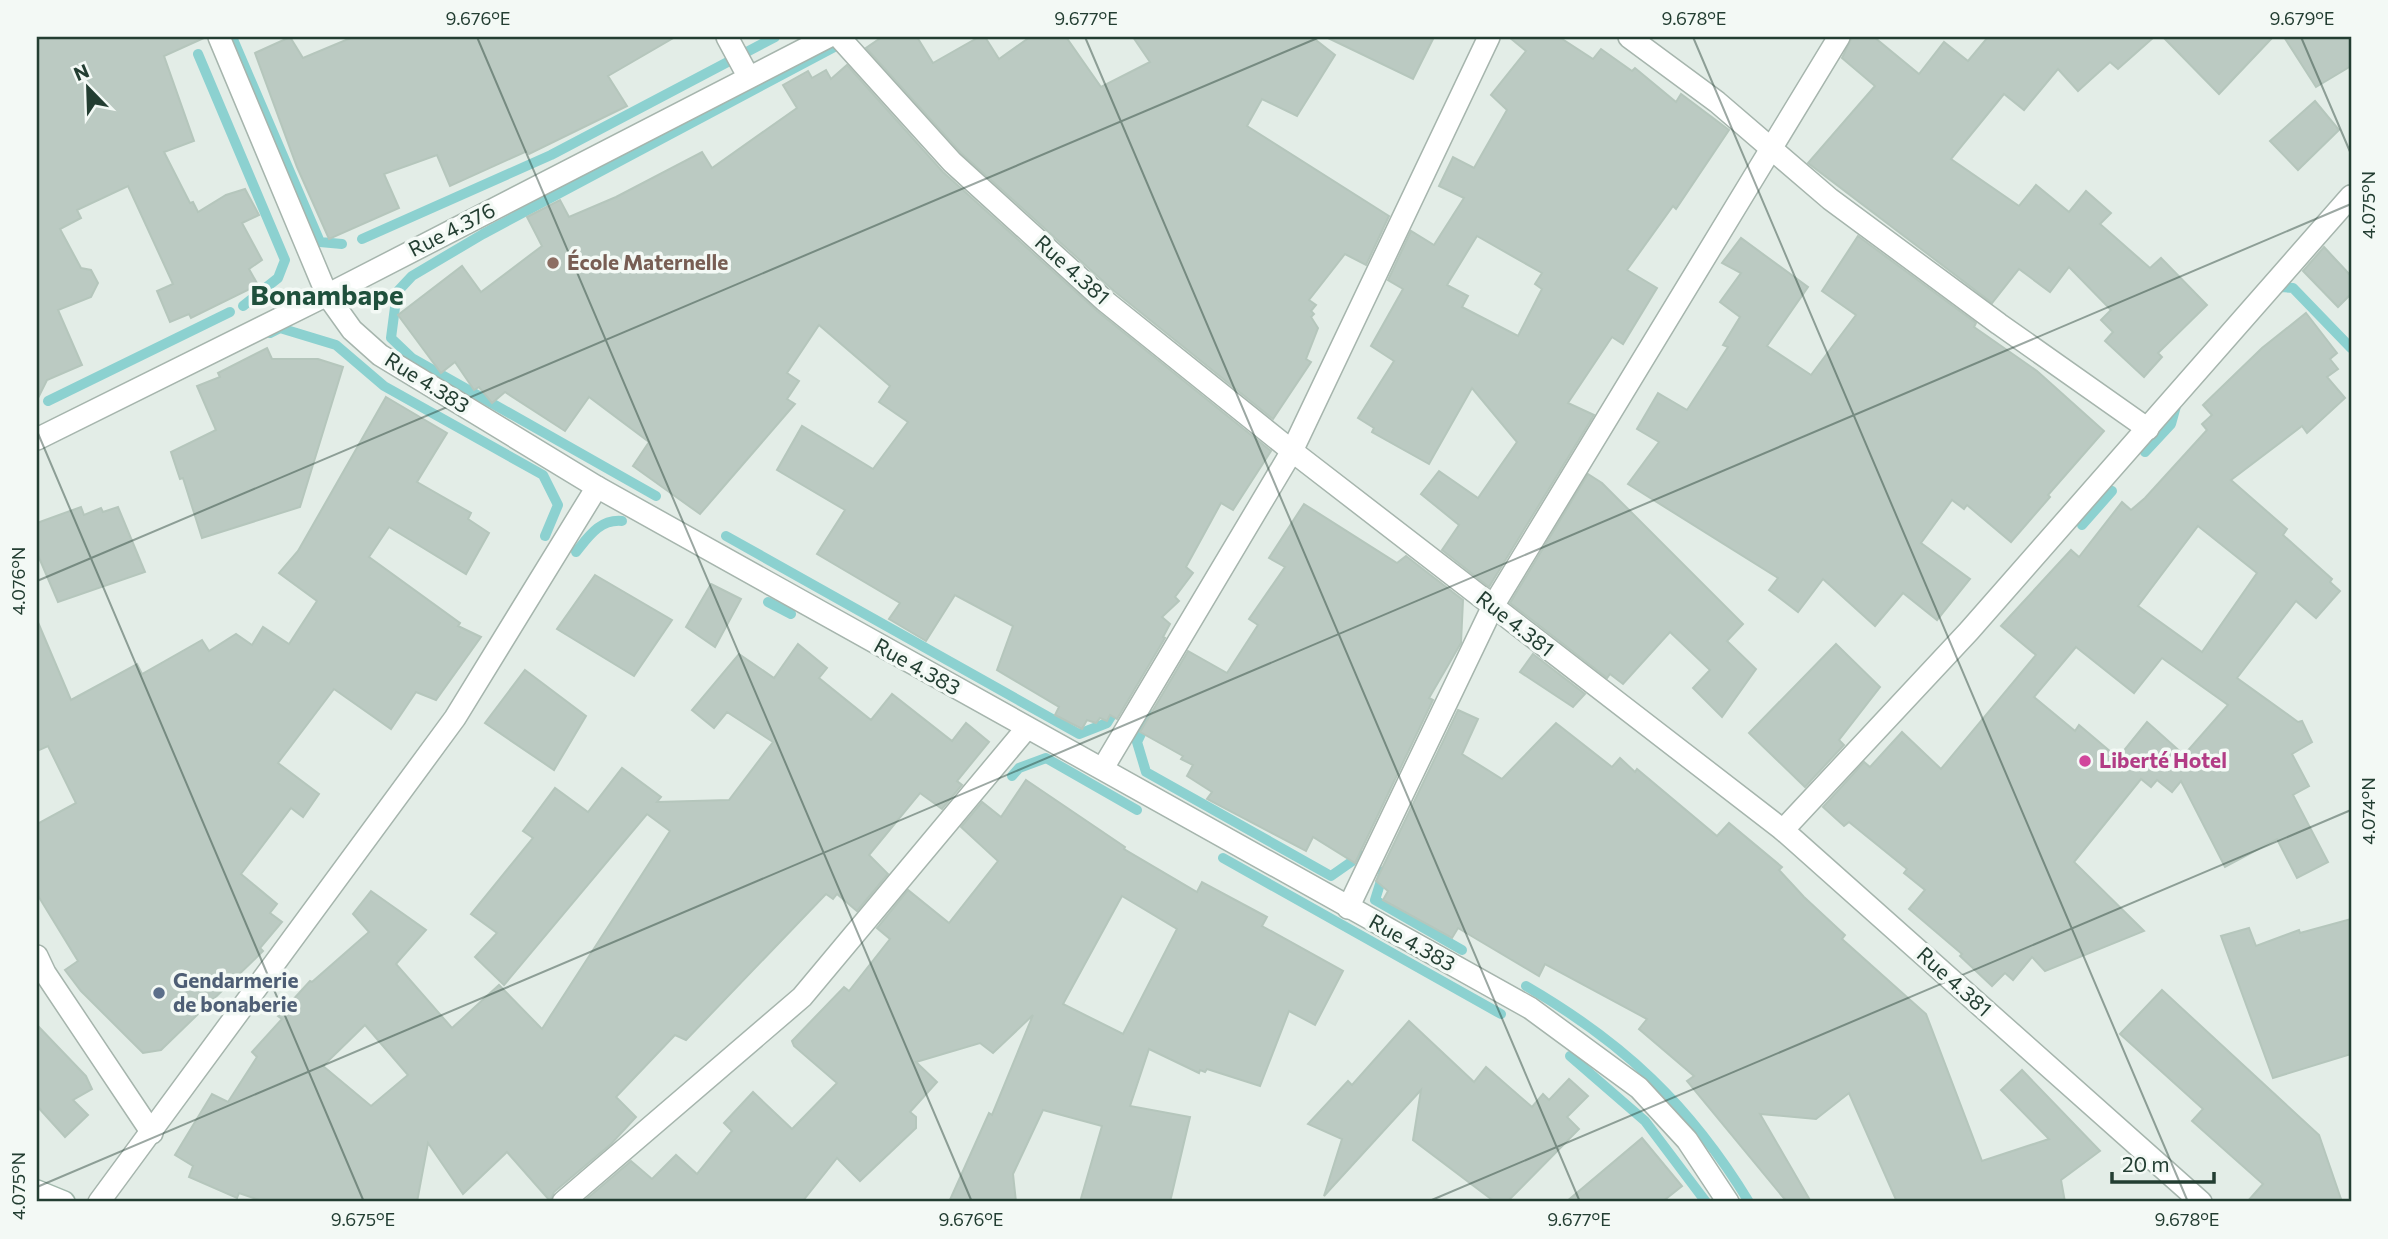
<svg xmlns="http://www.w3.org/2000/svg" width="2388" height="1239" font-family="Commissioner,sans-serif">
	<rect width="100%" height="100%" fill="#e3ede7"/>
	<g fill="none" stroke-linecap="round" stroke-linejoin="round">
		<g stroke="#8cd1d0" stroke-width="10">
			<path d="M 232,37 L 320,242 L 342,244"/>
			<path d="M 198,54 L 285,260 L 278,278 L 243,306"/>
			<path d="M 362,239 L 551,155 L 775,37"/>
			<path d="M 2274,291 L 2281,287 L 2293,288 L 2351,348"/>
			<path d="M 270,333 L 280,328 L 336,345 L 384,386 L 543,475 L 558,505 L 545,536"/>
			<path d="M 48,401 L 230,312"/>
			<path d="M 2145,452 L 2171,424 L 2178,399"/>
			<path d="M 656,496 L 412,358 L 391,338 L 397,292 L 412,276 L 483,234 L 853,37"/>
			<path d="M 2082,525 L 2112,491"/>
			<path d="M 726,536 L 1079,734 L 1107,723 L 1118,705"/>
			<path d="M 576,552 C 589,536 600,519 622,521"/>
			<path d="M 768,602 L 791,614"/>
			<path d="M 1150,715 L 1137,742 L 1146,772 L 1331,876 L 1351,862 L 1357,851"/>
			<path d="M 1012,776 L 1019,768 L 1046,758 L 1137,810"/>
			<path d="M 1223,858 L 1501,1014"/>
			<path d="M 1384,871 L 1375,900 L 1462,950"/>
			<path d="M 1526,986 C 1624,1043 1690,1105 1749,1202"/>
			<path d="M 1570,1056 L 1645,1121 L 1706,1202"/>
		</g>
	</g>
	<g fill="#bbcac2" stroke="#b5c6bc" stroke-width="2" fill-rule="evenodd">
		<path d="M 37,37 L 206,37 L 164,56 L 194,141 L 164,152 L 190,203 L 193,202 L 198,212 L 226,195 L 245,189 L 259,215 L 242,223 L 262,260 L 249,269 L 258,285 L 191,318 L 189,314 L 170,322 L 157,291 L 173,284 L 128,186 L 77,210 L 81,218 L 60,229 L 81,268 L 91,270 L 98,283 L 91,297 L 58,310 L 82,365 L 47,380 L 37,400 Z"/>
		<path d="M 290,37 L 303,58 L 353,37 L 675,37 L 608,76 L 627,106 L 529,154 L 527,151 L 450,186 L 437,155 L 384,174 L 399,208 L 329,239 L 297,167 L 255,53 Z"/>
		<path d="M 882,37 L 917,37 L 933,63 L 979,37 L 985,37 L 999,59 L 1030,37 L 1066,37 L 1101,87 L 1150,62 L 1133,37 L 1312,37 L 1335,55 L 1297,116 L 1262,99 L 1247,126 L 1389,216 L 1366,265 L 1345,254 L 1309,300 L 1316,305 L 1311,311 L 1314,314 L 1311,317 L 1318,328 L 1306,359 L 1311,362 L 1273,419 L 1114,291 L 961,153 L 866,48 Z"/>
		<path d="M 1326,37 L 1434,37 L 1413,79 Z"/>
		<path d="M 1509,37 L 1559,37 L 1593,59 L 1601,49 L 1632,71 L 1635,68 L 1676,102 L 1681,94 L 1729,130 L 1676,209 L 1673,206 L 1627,270 L 1657,288 L 1623,344 L 1612,337 L 1568,403 L 1594,415 L 1489,587 L 1442,550 L 1459,525 L 1421,494 L 1439,471 L 1478,498 L 1517,442 L 1472,388 L 1429,464 L 1372,432 L 1374,428 L 1358,418 L 1394,361 L 1371,346 L 1403,289 L 1388,280 L 1411,231 L 1434,245 L 1464,198 L 1439,186 L 1453,157 L 1474,168 L 1507,110 L 1491,95 L 1526,51 ZM 1477,236 L 1542,273 L 1535,284 L 1542,289 L 1518,336 L 1462,307 L 1468,296 L 1447,285 Z"/>
		<path d="M 1852,37 L 1874,37 L 1919,74 L 1944,42 L 1968,61 L 1988,37 L 2154,37 L 2118,69 L 2110,62 L 2078,91 L 2058,69 L 2024,110 L 2004,94 L 1951,159 L 2019,206 L 2036,185 L 2069,212 L 2086,191 L 2111,213 L 2100,224 L 2150,268 L 2161,258 L 2207,305 L 2158,353 L 2162,357 L 2144,377 L 2105,341 L 2113,332 L 2101,320 L 2111,310 L 2069,267 L 2050,292 L 2019,269 L 1992,303 L 1808,163 L 1875,86 L 1842,58 Z"/>
		<path d="M 2163,37 L 2273,37 L 2219,94 Z"/>
		<path d="M 2284,37 L 2351,37 L 2351,66 L 2316,87 Z"/>
		<path d="M 847,65 L 943,172 L 1097,311 L 1271,451 L 1233,510 L 1221,503 L 1186,567 L 1193,573 L 1175,597 L 1179,601 L 1162,617 L 1170,624 L 1163,637 L 1165,638 L 1117,719 L 1110,715 L 1107,721 L 1100,718 L 1096,723 L 1087,720 L 1082,729 L 1055,715 L 1059,707 L 997,670 L 1013,626 L 955,595 L 926,641 L 889,619 L 900,603 L 817,554 L 845,510 L 777,470 L 802,426 L 873,469 L 908,422 L 879,402 L 890,386 L 819,325 L 787,373 L 799,381 L 787,399 L 795,404 L 700,514 L 633,466 L 649,442 L 589,397 L 565,431 L 505,392 L 492,403 L 479,387 L 474,390 L 455,362 L 441,373 L 398,315 L 462,266 L 481,292 L 542,246 L 527,217 L 560,200 L 569,217 L 616,197 L 702,152 L 712,168 L 797,108 L 783,85 L 808,71 L 812,78 L 826,70 L 831,79 Z"/>
		<path d="M 2315,101 L 2339,130 L 2298,170 L 2270,141 Z"/>
		<path d="M 1858,236 L 1976,323 L 1974,327 L 2037,371 L 2104,431 L 2048,495 L 2050,497 L 2011,542 L 1967,505 L 1964,509 L 1952,500 L 1921,543 L 1970,579 L 1937,620 L 1903,593 L 1875,626 L 1823,579 L 1798,612 L 1769,590 L 1778,578 L 1628,484 L 1659,442 L 1637,429 L 1658,393 L 1687,410 L 1728,347 L 1723,345 L 1740,317 L 1720,302 L 1741,273 L 1722,263 L 1741,238 L 1808,287 L 1767,346 L 1811,375 L 1856,315 L 1822,291 Z"/>
		<path d="M 2324,247 L 2351,276 L 2351,294 L 2338,307 L 2303,271 Z"/>
		<path d="M 2306,313 L 2337,353 L 2330,359 L 2338,369 L 2327,377 L 2345,398 L 2307,433 L 2302,426 L 2231,480 L 2287,529 L 2283,535 L 2332,579 L 2330,582 L 2340,591 L 2316,618 L 2296,601 L 2237,678 L 2298,722 L 2302,721 L 2312,742 L 2292,754 L 2309,786 L 2293,795 L 2328,862 L 2297,878 L 2277,839 L 2225,867 L 2181,781 L 2172,792 L 2157,780 L 2151,787 L 2141,779 L 2074,862 L 2144,931 L 2045,971 L 2032,957 L 2013,980 L 2005,973 L 1992,986 L 1960,956 L 1962,954 L 1909,909 L 1925,890 L 1904,873 L 1907,869 L 1849,822 L 1844,826 L 1823,807 L 1864,762 L 1870,767 L 1902,732 L 1941,769 L 2036,655 L 2001,626 L 2071,550 L 2079,557 L 2122,502 L 2131,510 L 2145,498 L 2207,430 L 2202,424 L 2212,415 L 2203,405 L 2262,348 ZM 2198,526 L 2257,573 L 2202,652 L 2138,606 ZM 2076,647 L 2134,693 L 2162,658 L 2228,705 L 2184,755 L 2147,722 L 2118,758 L 2079,725 L 2075,731 L 2034,697 Z"/>
		<path d="M 267,348 L 272,359 L 318,359 L 343,367 L 300,507 L 202,538 L 183,478 L 180,479 L 171,452 L 216,430 L 197,386 L 220,377 L 218,373 Z"/>
		<path d="M 386,397 L 447,433 L 417,482 L 471,513 L 468,519 L 489,533 L 466,574 L 389,527 L 369,557 L 460,623 L 458,626 L 481,637 L 436,700 L 416,692 L 391,729 L 334,689 L 278,763 L 319,794 L 303,817 L 291,808 L 241,874 L 277,904 L 270,913 L 282,922 L 260,948 L 263,951 L 161,1050 L 143,1053 L 81,991 L 65,970 L 78,961 L 37,894 L 37,824 L 76,803 L 48,746 L 37,751 L 37,620 L 71,700 L 137,664 L 142,674 L 202,640 L 209,651 L 236,634 L 252,645 L 263,627 L 289,644 L 317,601 L 279,573 L 298,551 Z"/>
		<path d="M 1588,474 L 1602,483 L 1743,624 L 1727,641 L 1756,669 L 1722,717 L 1693,688 L 1710,670 L 1670,632 L 1623,684 L 1610,674 L 1607,678 L 1510,603 Z"/>
		<path d="M 1304,504 L 1397,563 L 1406,556 L 1463,600 L 1461,643 L 1429,698 L 1433,700 L 1355,863 L 1313,837 L 1306,851 L 1207,799 L 1212,792 L 1187,776 L 1193,765 L 1181,759 L 1183,756 L 1140,732 L 1188,651 L 1227,673 L 1258,625 L 1249,619 L 1285,567 L 1269,558 Z"/>
		<path d="M 81,507 L 84,515 L 101,508 L 103,512 L 118,507 L 145,572 L 58,602 L 37,553 L 37,523 Z"/>
		<path d="M 595,575 L 672,620 L 634,676 L 557,629 Z"/>
		<path d="M 711,584 L 741,599 L 715,647 L 686,627 Z"/>
		<path d="M 798,644 L 827,668 L 819,678 L 871,720 L 892,694 L 952,741 L 966,723 L 989,742 L 957,781 L 962,785 L 942,809 L 920,793 L 869,855 L 888,874 L 857,911 L 837,894 L 833,899 L 826,894 L 686,1040 L 675,1035 L 616,1097 L 636,1117 L 611,1144 L 554,1192 L 550,1201 L 507,1152 L 463,1194 L 428,1143 L 417,1202 L 265,1202 L 239,1193 L 237,1198 L 189,1177 L 193,1166 L 175,1155 L 212,1094 L 228,1102 L 257,1057 L 252,1052 L 282,1019 L 278,1016 L 310,981 L 312,982 L 369,932 L 353,914 L 371,891 L 426,930 L 396,964 L 452,1028 L 499,985 L 542,1029 L 670,831 L 647,814 L 504,985 L 475,957 L 497,933 L 471,914 L 533,838 L 523,831 L 555,788 L 588,812 L 622,768 L 661,797 L 657,802 L 729,800 L 773,742 L 727,712 L 714,728 L 692,710 L 739,654 L 774,678 ZM 365,1025 L 408,1075 L 371,1106 L 323,1066 Z"/>
		<path d="M 1836,644 L 1880,687 L 1839,740 L 1844,745 L 1805,787 L 1749,733 Z"/>
		<path d="M 1533,654 L 1585,694 L 1573,707 L 1520,672 Z"/>
		<path d="M 525,670 L 586,716 L 554,770 L 485,723 Z"/>
		<path d="M 1458,710 L 1478,719 L 1462,754 L 1502,779 L 1556,723 L 1612,767 L 1620,758 L 1635,772 L 1637,769 L 1717,836 L 1729,823 L 1782,867 L 1779,870 L 1804,897 L 1845,935 L 1842,939 L 1926,1014 L 1982,1161 L 2049,1139 L 2001,1090 L 2022,1070 L 2100,1151 L 2061,1180 L 2065,1202 L 1897,1202 L 1849,1093 L 1816,1119 L 1760,1114 L 1811,1202 L 1787,1202 L 1687,1081 L 1694,1076 L 1639,1029 L 1647,1019 L 1545,964 L 1539,976 L 1458,928 L 1452,938 L 1383,900 L 1388,891 L 1376,881 Z"/>
		<path d="M 1026,780 L 1125,847 L 1124,849 L 1197,892 L 1202,882 L 1267,917 L 1262,926 L 1343,971 L 1315,1025 L 1289,1011 L 1260,1086 L 1207,1069 L 1205,1072 L 1200,1070 L 1199,1073 L 1149,1049 L 1130,1106 L 1190,1117 L 1170,1202 L 1080,1202 L 1102,1126 L 1043,1110 L 1013,1174 L 1016,1202 L 949,1202 L 989,1113 L 992,1115 L 1033,1015 L 993,1053 L 980,1043 L 916,1062 L 937,1082 L 910,1112 L 916,1117 L 916,1128 L 860,1181 L 837,1158 L 802,1202 L 583,1202 L 631,1161 L 652,1179 L 676,1155 L 697,1174 L 732,1131 L 724,1123 L 753,1092 L 792,1129 L 837,1083 L 794,1046 L 792,1041 L 844,987 L 849,991 L 890,939 L 877,928 L 908,890 L 949,923 L 998,861 L 961,827 L 982,802 L 1001,817 ZM 1122,896 L 1177,929 L 1123,1034 L 1063,1004 Z"/>
		<path d="M 2351,919 L 2351,1054 L 2273,1078 L 2221,936 L 2249,928 L 2256,946 L 2299,930 L 2300,933 Z"/>
		<path d="M 2162,990 L 2319,1135 L 2342,1202 L 2247,1202 L 2263,1184 L 2192,1121 L 2203,1109 L 2120,1034 Z"/>
		<path d="M 1409,1021 L 1474,1082 L 1486,1067 L 1532,1107 L 1543,1094 L 1549,1100 L 1569,1079 L 1588,1096 L 1567,1117 L 1579,1129 L 1507,1202 L 1495,1202 L 1413,1140 L 1421,1090 L 1324,1196 L 1342,1139 L 1308,1124 L 1348,1081 L 1352,1085 Z"/>
		<path d="M 37,1025 L 86,1076 L 92,1089 L 73,1100 L 88,1115 L 65,1137 L 37,1106 Z"/>
		<path d="M 1642,1138 L 1682,1186 L 1662,1202 L 1566,1202 Z"/>
	</g>
	<g fill="none" stroke-linecap="round" stroke-linejoin="round">
		<defs>
			<g id="minor">
				<path d="M 219,37 L 327,295 L 352,330 L 380,355 L 597,487 L 1530,1008 L 1639,1088 L 1687,1140 L 1728,1202"/>
				<path d="M 727,37 L 748,76"/>
				<path d="M 839,37 L 952,162 L 1105,301 L 1292,451 L 1783,830 L 2201,1202"/>
				<path d="M 1629,37 L 1717,102 L 1830,199 L 1999,324 L 2148,429"/>
				<path d="M 37,439 L 327,295 L 828,37"/>
				<path d="M 1103,768 L 1292,451 L 1489,37"/>
				<path d="M 1783,830 L 1969,631 L 2351,196"/>
				<path d="M 1348,908 L 1493,606 L 1839,37"/>
				<path d="M 37,956 L 45,973 L 152,1133"/>
				<path d="M 99,1202 L 455,718 L 597,487"/>
				<path d="M 563,1202 L 802,997 L 1026,729"/>
			</g>
			<path id="secondary" d="M 37,1191 L 64,1202"/>
		</defs>
		<use href="#minor" stroke="#a6b5ad" stroke-width="24"/>
		<use href="#secondary" stroke="#a1b8ac" stroke-width="24"/>
		<use href="#minor" stroke="#fff" stroke-width="21"/>
		<use href="#secondary" stroke="#fff" stroke-width="21"/>
	</g>
	<path fill="none" stroke="#233e32" stroke-width="2" stroke-opacity="0.45" d="M 477,37 L 972,1202M 1085,37 L 1580,1202M 1693,37 L 2188,1202M 2301,37 L 2351,154M 37,431 L 364,1202M 37,581 L 1320,37M 37,1187 L 2351,204M 1427,1202 L 2351,810"/>
	<circle fill="#8d6e63" stroke="#f3f9f5" stroke-width="2.5" cx="553" cy="263" r="7"/>
	<circle fill="#d1479c" stroke="#f3f9f5" stroke-width="2.5" cx="2085" cy="761" r="7"/>
	<circle fill="#5c6f8a" stroke="#f3f9f5" stroke-width="2.5" cx="159" cy="993" r="7"/>
	<g text-anchor="middle" stroke-width="7" stroke-linejoin="round" paint-order="stroke">
		<g font-size="21" fill="#233e32" stroke="#f3f9f5">
			<text transform="translate(452 230) rotate(-27)" y="7">Rue 4.376</text>
			<text transform="translate(1072 270) rotate(42)" y="7">Rue 4.381</text>
			<text transform="translate(427 383) rotate(32)" y="7">Rue 4.383</text>
			<text transform="translate(1515 624) rotate(38)" y="7">Rue 4.381</text>
			<text transform="translate(917 667) rotate(29)" y="7">Rue 4.383</text>
			<text transform="translate(1412 943) rotate(29)" y="7">Rue 4.383</text>
			<text transform="translate(1954 982) rotate(42)" y="7">Rue 4.381</text>
		</g>
		<g font-size="21" font-weight="bold" fill="#785e54" stroke="#f3f9f5" text-anchor="start">
			<text x="567" y="270">École Maternelle</text>
		</g>
		<g font-size="21" font-weight="bold" fill="#b23c85" stroke="#f3f9f5" text-anchor="start">
			<text x="2099" y="768">Liberté Hotel</text>
		</g>
		<g font-size="21" font-weight="bold" fill="#4e5e75" stroke="#f3f9f5" text-anchor="start">
			<text x="173" y="988">Gendarmerie<tspan x="173" dy="24">de bonaberie</tspan></text>
		</g>
		<g font-size="28" font-weight="bold" fill="#1f503c" stroke="#f3f9f5">
			<text x="327" y="305">Bonambape</text>
		</g>
	</g>
	<rect width="2388" height="1239" fill="none" stroke="#f3f9f5" stroke-width="77"/>
	<g transform="translate(88 88) rotate(337)" stroke="#f3f9f5" stroke-width="5" paint-order="stroke">
	<path d="M0-5L12 26L0 18L-12 26Z" fill="#233e32"/>
	<text y="-10" font-size="19" font-weight="bold" text-anchor="middle" fill="#233e32">N</text>
	</g>
	<path d="M2112 1172v10h102v-10" fill="none" stroke="#233e32" stroke-width="3.5"/>
	<text x="2122" y="1172" font-size="21" fill="#233e32" stroke="#f3f9f5" stroke-width="5" paint-order="stroke">20 m</text>
	<rect x="38" y="38" width="2312" height="1162" fill="none" stroke="#233e32" stroke-width="2.5"/>
	<g font-size="18" text-anchor="middle" fill="#233e32">
		<text x="478" y="25">9.676°E</text>
		<text x="1086" y="25">9.677°E</text>
		<text x="1694" y="25">9.678°E</text>
		<text x="2302" y="25">9.679°E</text>
		<text transform="translate(2369 205) rotate(-90)" y="6">4.075°N</text>
		<text transform="translate(19 581) rotate(-90)" y="6">4.076°N</text>
		<text transform="translate(2369 811) rotate(-90)" y="6">4.074°N</text>
		<text transform="translate(19 1186) rotate(-90)" y="6">4.075°N</text>
		<text x="363" y="1226">9.675°E</text>
		<text x="971" y="1226">9.676°E</text>
		<text x="1579" y="1226">9.677°E</text>
		<text x="2187" y="1226">9.678°E</text>
	</g>
</svg>
